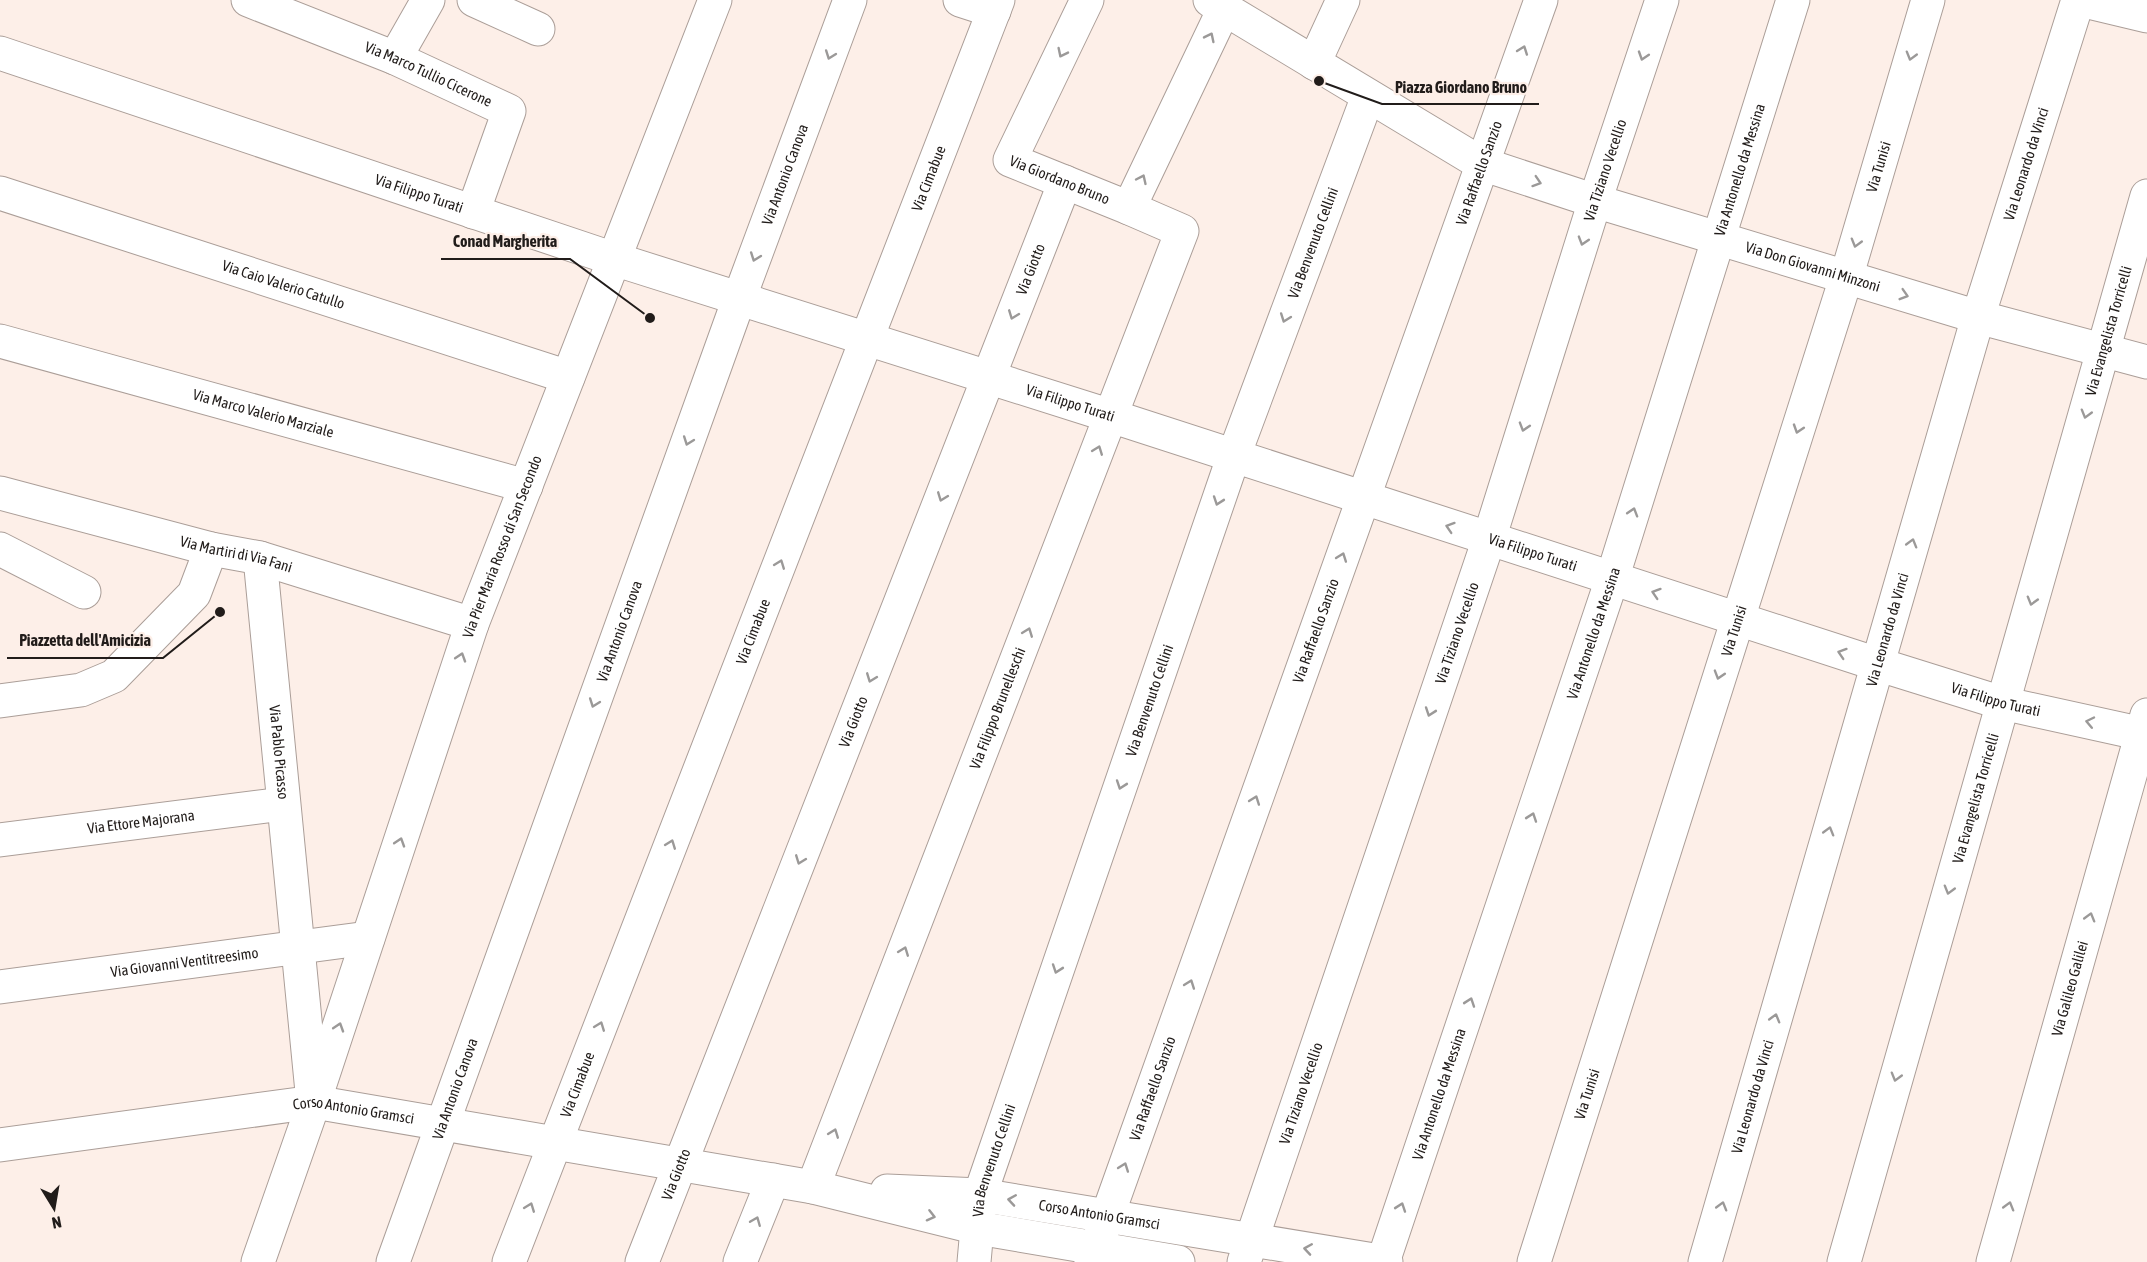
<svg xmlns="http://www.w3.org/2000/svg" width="2147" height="1262" font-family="'Asap Condensed',sans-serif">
	<rect width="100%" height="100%" fill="#fdefe8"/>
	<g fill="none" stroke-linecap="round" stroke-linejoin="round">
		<defs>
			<g id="minor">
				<path id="s1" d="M 248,0 L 395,58 L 509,111 L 473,212"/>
				<path d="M 474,0 L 538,29"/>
				<path d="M 960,0 L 994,11"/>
				<path id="s2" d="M 1087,0 L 1010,160 L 1129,208 L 1224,9"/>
				<path id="s3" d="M 1210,0 L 1482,164 L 1595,201 L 1978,317 L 2147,362"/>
				<path d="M 2080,0 L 2147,16"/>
				<path id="s4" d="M 0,53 L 614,259 L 1111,416 L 1877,664 L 2002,703 L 2147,735"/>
				<path d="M 395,58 L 428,0"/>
				<path d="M 1314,63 L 1343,0"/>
				<path id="s5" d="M 0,193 L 568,377"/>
				<path id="s6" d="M 0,341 L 526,486"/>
				<path id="s7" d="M 0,493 L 211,549 L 260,558 L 472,624"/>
				<path d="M 0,549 L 84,592"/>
				<path id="s8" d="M 260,558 L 312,1092"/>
				<path d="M 0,701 L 81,690 L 114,676 L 194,594 L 211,549"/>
				<path id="s9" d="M 0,840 L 283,804"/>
				<path id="s10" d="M 0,987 L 368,938"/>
				<path id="s11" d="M 0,1145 L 314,1102 L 813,1187 L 978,1228 L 1178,1262"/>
				<path id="s12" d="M 813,1187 L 1182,231 L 1129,208"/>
				<path id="s13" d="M 887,1191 L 980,1195 L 1386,1262"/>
				<path id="s14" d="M 258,1262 L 314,1102 L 472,624 L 715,0"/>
				<path id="s15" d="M 393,1262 L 739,299 L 850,0"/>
				<path id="s16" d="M 509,1262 L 998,0"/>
				<path id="s17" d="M 642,1262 L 1065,182"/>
				<path d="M 740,1262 L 773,1180"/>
				<path id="s18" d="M 974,1262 L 980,1195 L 1233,458 L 1368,96"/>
				<path id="s19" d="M 1091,1262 L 1541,0"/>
				<path id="s20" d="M 1244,1262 L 1489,539 L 1595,201 L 1662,0"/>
				<path id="s21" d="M 1383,1262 L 1612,579 L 1793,0"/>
				<path id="s22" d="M 1534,1262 L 1846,278 L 1928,0"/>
				<path id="s23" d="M 1705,1262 L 1978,317 L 2078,0"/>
				<path id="s24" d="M 1844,1262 L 2147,196"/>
				<path id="s25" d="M 1993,1262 L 2147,715"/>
			</g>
		</defs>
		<use href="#minor" stroke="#ab9e98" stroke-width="35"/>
		<use href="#minor" stroke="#fff" stroke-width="33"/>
	</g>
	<defs><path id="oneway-chevron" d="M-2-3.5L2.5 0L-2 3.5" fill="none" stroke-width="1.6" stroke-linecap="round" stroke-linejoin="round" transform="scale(1.5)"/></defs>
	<g stroke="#9b9998">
		<use href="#oneway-chevron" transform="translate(1210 37) rotate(-64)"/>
		<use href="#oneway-chevron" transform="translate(1523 50) rotate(-70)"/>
		<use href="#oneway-chevron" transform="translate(1062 53) rotate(116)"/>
		<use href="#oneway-chevron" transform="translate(830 55) rotate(110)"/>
		<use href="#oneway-chevron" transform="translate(1643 56) rotate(108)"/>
		<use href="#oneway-chevron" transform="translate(1911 56) rotate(106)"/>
		<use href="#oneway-chevron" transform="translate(1142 179) rotate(-65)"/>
		<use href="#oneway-chevron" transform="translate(1537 182) rotate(18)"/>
		<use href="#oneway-chevron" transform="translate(1583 241) rotate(107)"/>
		<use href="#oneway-chevron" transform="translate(1856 243) rotate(106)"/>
		<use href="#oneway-chevron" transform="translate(755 257) rotate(110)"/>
		<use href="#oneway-chevron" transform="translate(1904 295) rotate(17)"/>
		<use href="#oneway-chevron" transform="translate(1013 315) rotate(111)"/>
		<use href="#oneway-chevron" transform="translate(1285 318) rotate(110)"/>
		<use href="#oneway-chevron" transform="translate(2086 414) rotate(106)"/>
		<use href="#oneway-chevron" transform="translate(1524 427) rotate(107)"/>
		<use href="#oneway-chevron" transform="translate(1798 429) rotate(108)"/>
		<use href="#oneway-chevron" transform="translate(688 441) rotate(110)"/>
		<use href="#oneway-chevron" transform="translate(1098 450) rotate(-69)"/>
		<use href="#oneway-chevron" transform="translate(942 497) rotate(111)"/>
		<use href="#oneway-chevron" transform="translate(1218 501) rotate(109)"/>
		<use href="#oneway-chevron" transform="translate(1633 512) rotate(-73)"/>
		<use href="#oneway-chevron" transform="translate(1450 527) rotate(-162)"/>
		<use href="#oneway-chevron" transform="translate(1912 543) rotate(-74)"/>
		<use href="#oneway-chevron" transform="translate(1342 557) rotate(-70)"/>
		<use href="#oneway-chevron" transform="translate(780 564) rotate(-69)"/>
		<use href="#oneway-chevron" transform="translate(1656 593) rotate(-162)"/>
		<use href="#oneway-chevron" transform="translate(2032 601) rotate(106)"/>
		<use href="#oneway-chevron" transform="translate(1028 632) rotate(-69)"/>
		<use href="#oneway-chevron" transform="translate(1842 653) rotate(-162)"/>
		<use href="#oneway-chevron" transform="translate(461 657) rotate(-72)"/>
		<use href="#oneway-chevron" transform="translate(1719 675) rotate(107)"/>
		<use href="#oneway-chevron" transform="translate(871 678) rotate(111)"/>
		<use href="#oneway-chevron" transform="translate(594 703) rotate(110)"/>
		<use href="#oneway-chevron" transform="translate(1430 712) rotate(109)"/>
		<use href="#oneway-chevron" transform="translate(2090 722) rotate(-168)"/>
		<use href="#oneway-chevron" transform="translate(1121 785) rotate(109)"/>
		<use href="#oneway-chevron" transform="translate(1255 800) rotate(-70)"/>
		<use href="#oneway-chevron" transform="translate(1532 817) rotate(-71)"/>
		<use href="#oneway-chevron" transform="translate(1829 831) rotate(-74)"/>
		<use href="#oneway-chevron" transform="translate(400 842) rotate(-72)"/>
		<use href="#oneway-chevron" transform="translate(671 844) rotate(-69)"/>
		<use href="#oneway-chevron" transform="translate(800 860) rotate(111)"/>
		<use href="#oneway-chevron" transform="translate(1949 890) rotate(106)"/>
		<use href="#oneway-chevron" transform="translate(2090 917) rotate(-74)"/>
		<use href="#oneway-chevron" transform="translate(904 951) rotate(-69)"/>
		<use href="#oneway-chevron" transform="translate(1057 969) rotate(109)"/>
		<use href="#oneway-chevron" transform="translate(1190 984) rotate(-70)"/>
		<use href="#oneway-chevron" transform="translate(1470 1002) rotate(-71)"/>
		<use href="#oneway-chevron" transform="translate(1775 1018) rotate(-74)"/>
		<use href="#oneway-chevron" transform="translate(600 1026) rotate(-69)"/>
		<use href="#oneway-chevron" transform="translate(339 1027) rotate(-72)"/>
		<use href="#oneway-chevron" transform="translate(1896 1077) rotate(106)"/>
		<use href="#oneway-chevron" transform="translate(834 1133) rotate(-69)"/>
		<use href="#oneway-chevron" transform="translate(1124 1167) rotate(-70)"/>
		<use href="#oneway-chevron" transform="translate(1012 1200) rotate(-171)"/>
		<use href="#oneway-chevron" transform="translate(1722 1206) rotate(-74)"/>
		<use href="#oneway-chevron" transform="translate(2009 1206) rotate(-74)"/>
		<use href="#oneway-chevron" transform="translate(530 1207) rotate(-69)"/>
		<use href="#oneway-chevron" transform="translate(1401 1207) rotate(-71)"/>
		<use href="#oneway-chevron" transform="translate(931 1216) rotate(14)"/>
		<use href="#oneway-chevron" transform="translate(756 1221) rotate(-68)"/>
		<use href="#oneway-chevron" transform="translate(1308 1249) rotate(-171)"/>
	</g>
	<g text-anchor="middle" stroke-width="4.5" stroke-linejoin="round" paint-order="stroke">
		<g font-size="15" fill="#211c1a" stroke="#fdefe8">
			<text dy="5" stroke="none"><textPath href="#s1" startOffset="195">Via Marco Tullio Cicerone</textPath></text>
			<text dy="5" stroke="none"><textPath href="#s23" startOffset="1144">Via Leonardo da Vinci</textPath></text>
			<text dy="5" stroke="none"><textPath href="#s22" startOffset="1148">Via Tunisi</textPath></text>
			<text dy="5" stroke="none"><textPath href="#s20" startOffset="1150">Via Tiziano Vecellio</textPath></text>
			<text dy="5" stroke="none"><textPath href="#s21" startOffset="1149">Via Antonello da Messina</textPath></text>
			<text dy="5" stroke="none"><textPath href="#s19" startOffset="1156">Via Raffaello Sanzio</textPath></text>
			<text dy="5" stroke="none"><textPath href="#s15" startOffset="1156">Via Antonio Canova</textPath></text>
			<text dy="5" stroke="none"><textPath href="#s16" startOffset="1162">Via Cimabue</textPath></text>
			<text dy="5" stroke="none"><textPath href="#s2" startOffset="231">Via Giordano Bruno</textPath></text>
			<text dy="5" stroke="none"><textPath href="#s4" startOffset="442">Via Filippo Turati</textPath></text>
			<text dy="5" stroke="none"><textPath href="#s18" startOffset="1076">Via Benvenuto Cellini</textPath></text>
			<text dy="5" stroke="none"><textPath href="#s3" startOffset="664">Via Don Giovanni Minzoni</textPath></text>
			<text dy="5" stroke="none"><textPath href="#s17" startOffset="1066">Via Giotto</textPath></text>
			<text dy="5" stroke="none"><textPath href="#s5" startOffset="298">Via Caio Valerio Catullo</textPath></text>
			<text dy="5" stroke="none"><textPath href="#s24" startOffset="968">Via Evangelista Torricelli</textPath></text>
			<text dy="5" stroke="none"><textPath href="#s4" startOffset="1126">Via Filippo Turati</textPath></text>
			<text dy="5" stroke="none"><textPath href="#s6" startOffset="273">Via Marco Valerio Marziale</textPath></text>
			<text dy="5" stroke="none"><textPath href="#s14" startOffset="756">Via Pier Maria Rosso di San Secondo</textPath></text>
			<text dy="5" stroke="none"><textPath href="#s7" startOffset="244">Via Martiri di Via Fani</textPath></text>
			<text dy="5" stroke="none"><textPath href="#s4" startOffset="1612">Via Filippo Turati</textPath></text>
			<text dy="5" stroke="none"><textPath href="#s15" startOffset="670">Via Antonio Canova</textPath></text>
			<text dy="5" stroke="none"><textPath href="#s23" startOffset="658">Via Leonardo da Vinci</textPath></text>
			<text dy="5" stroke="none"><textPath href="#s16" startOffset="676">Via Cimabue</textPath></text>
			<text dy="5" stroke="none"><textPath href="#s19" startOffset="670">Via Raffaello Sanzio</textPath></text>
			<text dy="5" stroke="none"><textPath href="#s22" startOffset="662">Via Tunisi</textPath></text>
			<text dy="5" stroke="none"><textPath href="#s20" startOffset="664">Via Tiziano Vecellio</textPath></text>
			<text dy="5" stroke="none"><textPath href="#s21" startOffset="663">Via Antonello da Messina</textPath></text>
			<text dy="5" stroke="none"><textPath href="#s4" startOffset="2098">Via Filippo Turati</textPath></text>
			<text dy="5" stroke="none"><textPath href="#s18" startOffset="590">Via Benvenuto Cellini</textPath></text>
			<text dy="5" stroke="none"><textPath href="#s12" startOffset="513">Via Filippo Brunelleschi</textPath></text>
			<text dy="5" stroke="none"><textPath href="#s17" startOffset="580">Via Giotto</textPath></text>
			<text dy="5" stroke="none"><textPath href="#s8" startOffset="195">Via Pablo Picasso</textPath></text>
			<text dy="5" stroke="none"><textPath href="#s24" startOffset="482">Via Evangelista Torricelli</textPath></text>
			<text dy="5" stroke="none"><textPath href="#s9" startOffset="142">Via Ettore Majorana</textPath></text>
			<text dy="5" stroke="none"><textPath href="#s10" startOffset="186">Via Giovanni Ventitreesimo</textPath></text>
			<text dy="5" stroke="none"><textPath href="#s25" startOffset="284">Via Galileo Galilei</textPath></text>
			<text dy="5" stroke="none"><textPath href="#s16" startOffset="190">Via Cimabue</textPath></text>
			<text dy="5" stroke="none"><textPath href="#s15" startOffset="184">Via Antonio Canova</textPath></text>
			<text dy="5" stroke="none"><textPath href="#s19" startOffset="184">Via Raffaello Sanzio</textPath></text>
			<text dy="5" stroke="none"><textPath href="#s20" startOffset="178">Via Tiziano Vecellio</textPath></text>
			<text dy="5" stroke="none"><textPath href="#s21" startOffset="177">Via Antonello da Messina</textPath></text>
			<text dy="5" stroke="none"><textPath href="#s22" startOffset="176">Via Tunisi</textPath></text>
			<text dy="5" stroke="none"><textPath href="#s23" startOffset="172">Via Leonardo da Vinci</textPath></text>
			<text dy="5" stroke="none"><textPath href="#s11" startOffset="357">Corso Antonio Gramsci</textPath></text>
			<text dy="5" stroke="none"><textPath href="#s18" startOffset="104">Via Benvenuto Cellini</textPath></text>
			<text dy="5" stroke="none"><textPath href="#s17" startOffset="94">Via Giotto</textPath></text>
			<text dy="5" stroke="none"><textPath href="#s13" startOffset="214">Corso Antonio Gramsci</textPath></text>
		</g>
	</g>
	<path fill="none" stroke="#211c1a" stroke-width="2" d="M1319 81L1382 104H1539M650 318L570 259H441M220 612L163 658H7"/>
	<g fill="#211c1a" stroke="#fdefe8" stroke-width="2">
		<circle cx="1319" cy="81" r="6"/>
		<circle cx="650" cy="318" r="6"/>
		<circle cx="220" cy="612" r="6"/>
	</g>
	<g font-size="16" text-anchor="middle" font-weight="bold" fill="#211c1a" stroke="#fdefe8" stroke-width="4.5" stroke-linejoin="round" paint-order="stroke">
		<text x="1461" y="93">Piazza Giordano Bruno</text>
		<text x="505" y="247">Conad Margherita</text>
		<text x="85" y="646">Piazzetta dell'Amicizia</text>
	</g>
	<g transform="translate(54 1208) rotate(169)" stroke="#fdefe8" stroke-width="4.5" paint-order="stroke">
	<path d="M0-4.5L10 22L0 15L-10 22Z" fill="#211c1a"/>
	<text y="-9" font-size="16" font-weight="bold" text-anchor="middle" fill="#211c1a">N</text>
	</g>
</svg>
